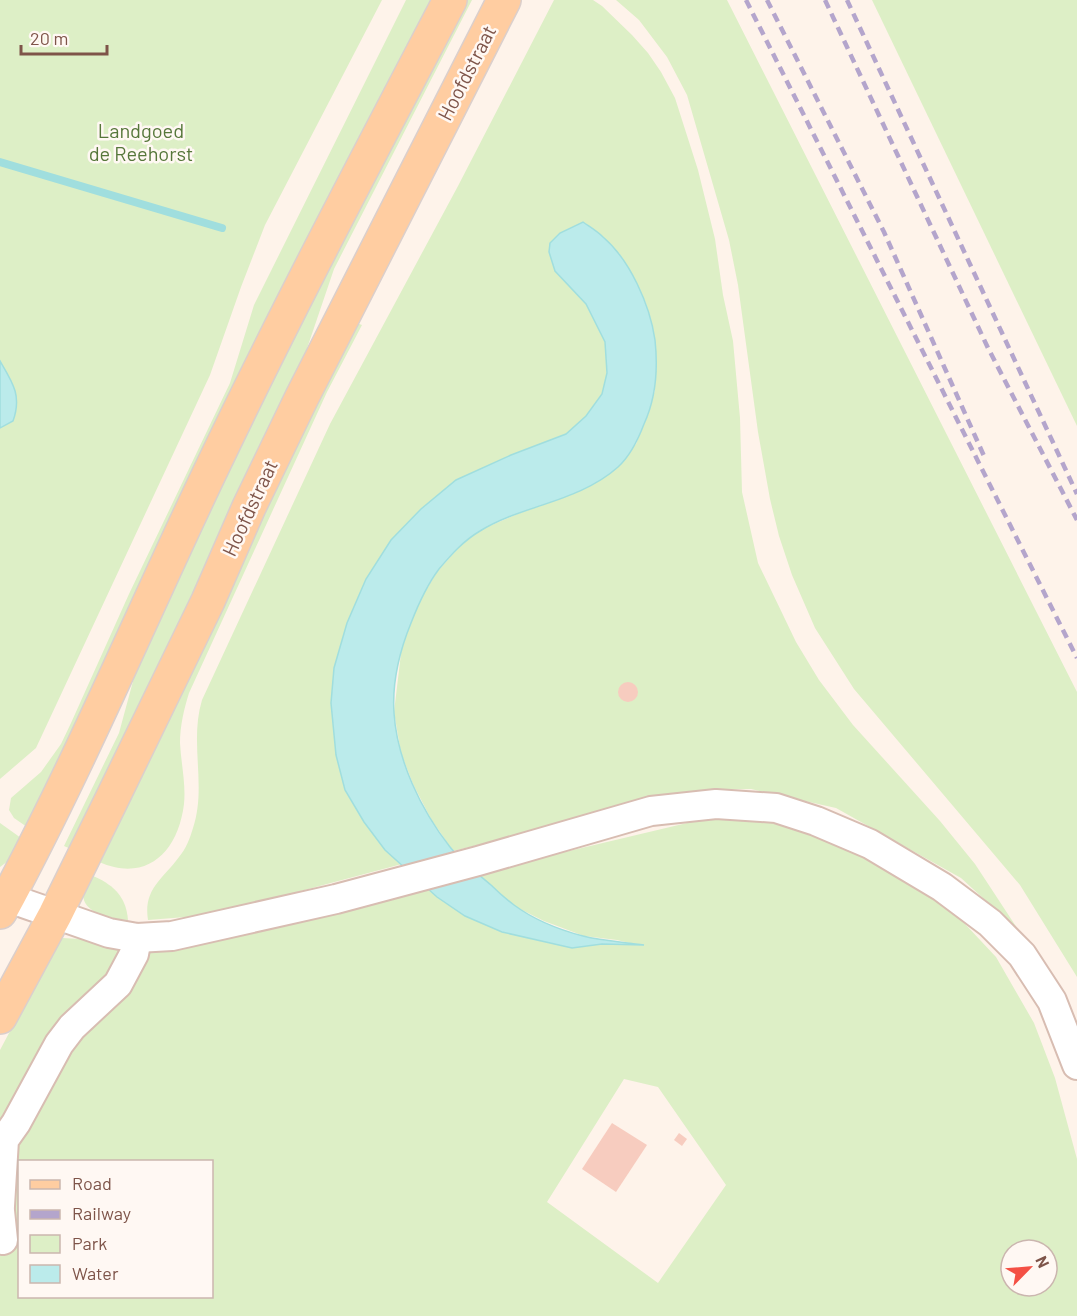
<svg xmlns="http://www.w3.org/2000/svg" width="1077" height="1316" font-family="Barlow,sans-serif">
	<rect width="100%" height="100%" fill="#fef3ea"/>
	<g fill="#ddefc6" fill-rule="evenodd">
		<path d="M 0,0 L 382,0 L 265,225 L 241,287 L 210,375 L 36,748 L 0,779 Z"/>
		<path d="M 406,0 L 435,0 L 27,827 L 14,818 L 9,810 L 11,798 L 41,772 L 61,744 L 71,723 L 129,594 L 230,383 L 254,305 Z"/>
		<path d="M 464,0 L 472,0 L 334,269 L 300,369 L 73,850 L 64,846 L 119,733 L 142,648 L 281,356 Z"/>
		<path d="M 554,0 L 593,0 L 602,6 L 632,35 L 648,53 L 661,72 L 675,98 L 698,170 L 715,239 L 723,295 L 733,341 L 740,418 L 742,492 L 758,563 L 796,642 L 819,680 L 853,725 L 940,821 L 975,864 L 1019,931 L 961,878 L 836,808 L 751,789 L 702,790 L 453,851 L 431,819 L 413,784 L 401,753 L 394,712 L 402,645 L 419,602 L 437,572 L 461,545 L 480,530 L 520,513 L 557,500 L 597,482 L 636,444 L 648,415 L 655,390 L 646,303 L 619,253 L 555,271 L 586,304 L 605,342 L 607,374 L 602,394 L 586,416 L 566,434 L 511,455 L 366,579 L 347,623 L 334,668 L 331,703 L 336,755 L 345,790 L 364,822 L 385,850 L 402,864 L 211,915 L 148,920 C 143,889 163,879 179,857 C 186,849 190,838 193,828 C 207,786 189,743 202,700 L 330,424 L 458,186 Z"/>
		<path d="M 616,0 L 727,0 L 1077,692 L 1077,977 L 1020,885 L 854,689 L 815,628 L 792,575 L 779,536 L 770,499 L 758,432 L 738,285 L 729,240 L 687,95 L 667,57 L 639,20 Z"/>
		<path d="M 872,0 L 1077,0 L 1077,426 Z"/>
		<path d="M 354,322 L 362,325 L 327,392 L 189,693 C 184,709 180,726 180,743 C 181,763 186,784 184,804 C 178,852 147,883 99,862 Z"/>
		<path d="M 708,818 L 796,822 L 935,892 L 996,957 L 1034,1023 L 1055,1078 L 1077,1159 L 1077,1316 L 0,1316 L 0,1050 L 57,943 L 63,938 L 80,939 L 109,945 L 425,885 L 572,948 L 602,944 L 638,945 L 617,940 L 584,936 L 544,921 L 514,906 L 477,873 ZM 624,1079 L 658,1087 L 726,1185 L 658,1283 L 547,1202 ZM 20,1162 L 212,1162 L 212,1296 L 20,1296 ZM 1011,1250 L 1047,1250 L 1047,1286 L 1011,1286 Z"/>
		<path d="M 0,823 L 21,838 L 12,858 L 0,867 Z"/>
		<path d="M 91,875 C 112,884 126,895 128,920 C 112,919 82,914 83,893 C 84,887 88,880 91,875 Z"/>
	</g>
	<g fill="#bbebeb" stroke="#a0dede" stroke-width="1.5">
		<path d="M 583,222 C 590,227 597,231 603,237 C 630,260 650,305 655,340 C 658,368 656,398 644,424 C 638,440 630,456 618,467 C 579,502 522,505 480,531 C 463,541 451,555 439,569 C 427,585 418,605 411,623 C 400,650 392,683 394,713 C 397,760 421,810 450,847 C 461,861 477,873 491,885 C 498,892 506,899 514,905 C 533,919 560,930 583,936 C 603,941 624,942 644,945 L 602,944 L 572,948 L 502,932 L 465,916 L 437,897 L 385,850 L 364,822 L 345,790 L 336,755 L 331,703 L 334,668 L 347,623 L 366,579 L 391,540 L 421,509 L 456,480 L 511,455 L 566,434 L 586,416 L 602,394 L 607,373 L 605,342 L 586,304 L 555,271 L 549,252 L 550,243 L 560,233 Z"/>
		<path d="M 0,361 C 13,383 22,396 13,421 L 0,428 Z"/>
	</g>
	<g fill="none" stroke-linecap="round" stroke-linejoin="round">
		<path stroke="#a0dede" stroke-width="8" d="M 0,162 L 222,228"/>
	</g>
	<g fill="#f7ccbf">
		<circle cx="628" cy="692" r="10"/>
		<path d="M 612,1123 L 647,1145 L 616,1192 L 582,1169 Z"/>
		<path d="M 679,1133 L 687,1139 L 682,1146 L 674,1140 Z"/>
	</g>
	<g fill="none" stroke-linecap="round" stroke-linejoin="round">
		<defs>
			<g id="minor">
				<path d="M 0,895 L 109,933 L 137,938 L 172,936 L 336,899 L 478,861 L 651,811 L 716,804 L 776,808 L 816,821 L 870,844 L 942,887 L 990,923 L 1022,955 L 1052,1001 L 1077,1065"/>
				<path d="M 0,1206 L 4,1140 L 16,1123 L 59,1044 L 72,1027 L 118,984 L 134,954 L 137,938"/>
				<path d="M 0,1211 L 3,1240"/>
			</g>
			<g id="major">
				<path d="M 0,912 C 77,770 140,619 209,474 C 285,314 368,157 450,0"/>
				<path d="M 0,1017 L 55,915 L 111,801 L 208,601 L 249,507 L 302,397 L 504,0"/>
			</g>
		</defs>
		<use href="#minor" stroke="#d8bdb2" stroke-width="32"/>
		<use href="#major" stroke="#dbcfcc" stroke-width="36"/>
		<use href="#minor" stroke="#fff" stroke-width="28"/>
		<use href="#major" stroke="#ffcda1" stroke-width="33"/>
		<g stroke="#b4a5cc" stroke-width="4.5" stroke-dasharray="9 6" stroke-linecap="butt">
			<path d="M 746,0 L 1077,658"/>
			<path d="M 767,0 L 884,232 L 984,456"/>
			<path d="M 825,0 L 988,348 L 1077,520"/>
			<path d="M 847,0 L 1077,494"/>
		</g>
	</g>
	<g text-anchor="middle" stroke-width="5" stroke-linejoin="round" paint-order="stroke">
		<g font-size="20" fill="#7e5449" stroke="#fff8f3">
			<text transform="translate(467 73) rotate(-63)" y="7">Hoofdstraat</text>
			<text transform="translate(250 508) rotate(-65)" y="7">Hoofdstraat</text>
		</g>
		<g font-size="20" fill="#56773a" stroke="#fff8f3">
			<text x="141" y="138">Landgoed<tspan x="141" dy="23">de Reehorst</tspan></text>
		</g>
	</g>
	<rect x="18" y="1160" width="195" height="138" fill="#fff8f3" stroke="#cbb6af" stroke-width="1.5"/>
	<rect x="30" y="1180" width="30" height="9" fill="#ffcda1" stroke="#cbb6af" stroke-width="1.5"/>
	<text x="72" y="1190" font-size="18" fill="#7e5449">Road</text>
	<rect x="30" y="1210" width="30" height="9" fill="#b4a5cc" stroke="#cbb6af" stroke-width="1.5"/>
	<text x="72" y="1220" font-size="18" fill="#7e5449">Railway</text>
	<rect x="30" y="1235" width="30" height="18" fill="#ddefc6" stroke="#cbb6af" stroke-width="1.5"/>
	<text x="72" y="1250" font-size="18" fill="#7e5449">Park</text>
	<rect x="30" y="1265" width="30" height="18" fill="#bbebeb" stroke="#cbb6af" stroke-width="1.5"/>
	<text x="72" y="1280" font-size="18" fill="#7e5449">Water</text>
	<g transform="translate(1029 1268) rotate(65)"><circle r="28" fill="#fff8f3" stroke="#cbb6af" stroke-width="1.5"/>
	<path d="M0-4.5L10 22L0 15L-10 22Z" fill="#f45044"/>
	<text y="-9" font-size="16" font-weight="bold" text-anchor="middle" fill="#7e5449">N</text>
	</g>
	<path d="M21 45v9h86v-9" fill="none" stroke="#7e5449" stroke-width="3"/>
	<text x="30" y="45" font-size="18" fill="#7e5449" stroke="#fff8f3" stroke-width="4.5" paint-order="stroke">20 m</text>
</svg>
